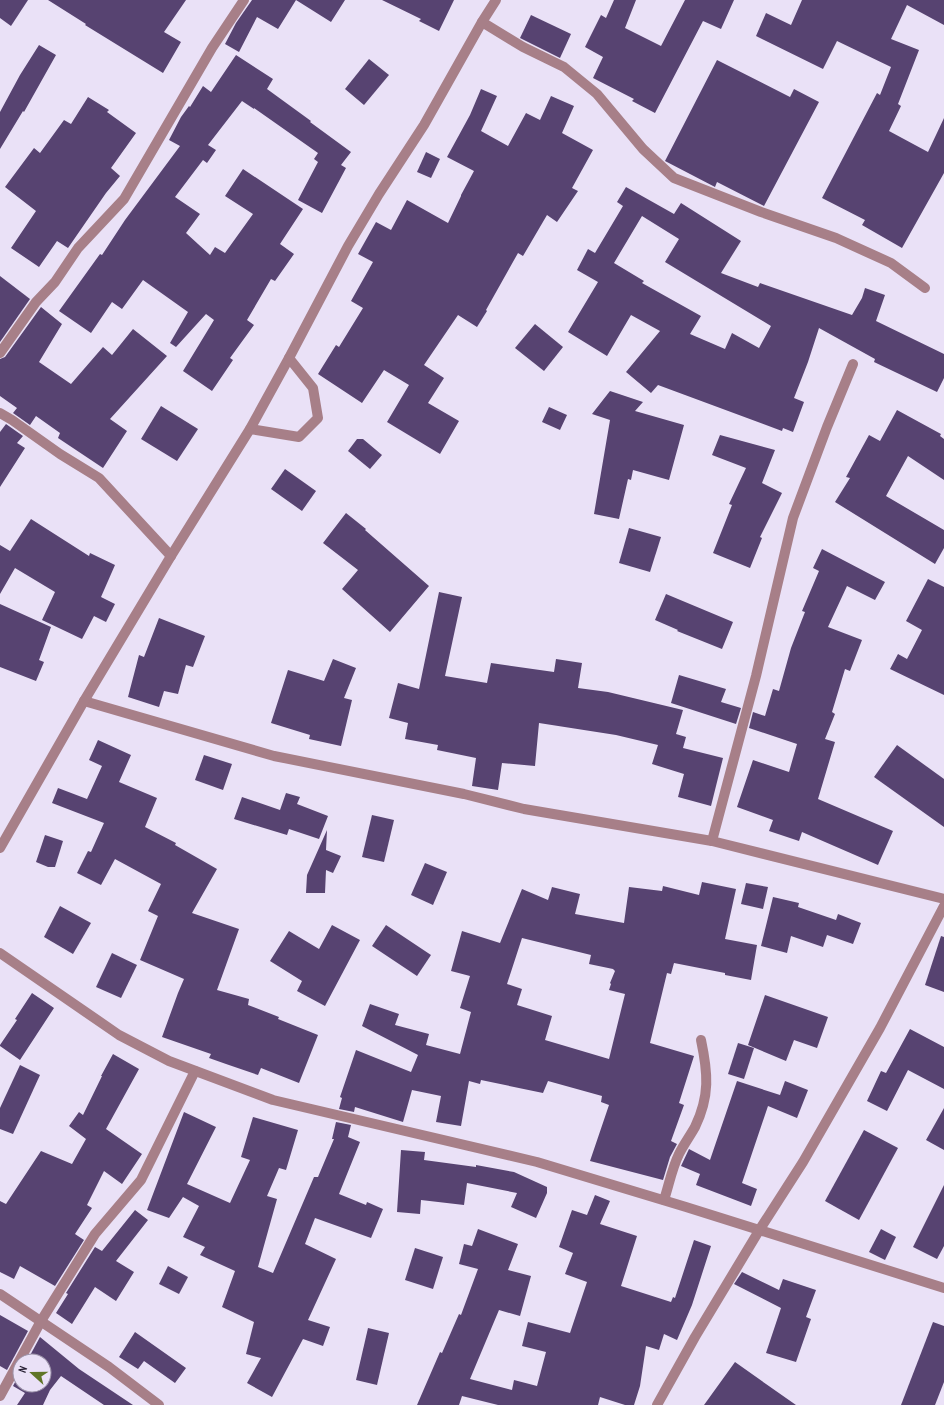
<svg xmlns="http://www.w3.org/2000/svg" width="944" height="1405" font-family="'PT Sans Narrow',sans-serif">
	<rect width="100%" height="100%" fill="#eae1f7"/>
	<g fill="#574371" fill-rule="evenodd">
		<path d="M 0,0 L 28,0 L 11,26 L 0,18 Z"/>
		<path d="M 48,0 L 186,0 L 164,32 L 181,42 L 163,73 L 85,25 L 86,24 Z"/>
		<path d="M 252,0 L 345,0 L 331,22 L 296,0 L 278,29 L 257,17 L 239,52 L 225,44 L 236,23 Z"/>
		<path d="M 382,0 L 454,0 L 439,31 L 419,21 L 421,19 Z"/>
		<path d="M 614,0 L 636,0 L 625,28 L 661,46 L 685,0 L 734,0 L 721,29 L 703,21 L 655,113 L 632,101 L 634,99 L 593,78 L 603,57 L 585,47 L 601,15 L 606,18 Z"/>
		<path d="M 802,0 L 944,0 L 944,25 L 907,5 L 891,39 L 919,50 L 898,104 L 901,106 L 889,131 L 928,152 L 944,118 L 944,173 L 902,248 L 862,225 L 865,220 L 822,198 L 877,93 L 880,95 L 891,67 L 837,41 L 823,69 L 756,36 L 766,13 L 791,25 Z"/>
		<path d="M 531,15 L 571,34 L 560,58 L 520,38 Z"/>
		<path d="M 39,45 L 56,55 L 24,112 L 23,111 L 0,149 L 0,112 L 20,75 Z"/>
		<path d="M 236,55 L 273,79 L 267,89 L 311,121 L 310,122 L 351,152 L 341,165 L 346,168 L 322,213 L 298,200 L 318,162 L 314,159 L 318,153 L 254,108 L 254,109 L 242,101 L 208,145 L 216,150 L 207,163 L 203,160 L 175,197 L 200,214 L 186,233 L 210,255 L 215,247 L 225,253 L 253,214 L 225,196 L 243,169 L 303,209 L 280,244 L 294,254 L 275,281 L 271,279 L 247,320 L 254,325 L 230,358 L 233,360 L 212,391 L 183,371 L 214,320 L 206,314 L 176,347 L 170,343 L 188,312 L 143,280 L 122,309 L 112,302 L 91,333 L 59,311 L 100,254 L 102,255 L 125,220 L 180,146 L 169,140 L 181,117 L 189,106 L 190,107 L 203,86 L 211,92 Z"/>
		<path d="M 369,59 L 389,75 L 364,105 L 345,89 Z"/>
		<path d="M 717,60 L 790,97 L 794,89 L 819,102 L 764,206 L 717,182 L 715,187 L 665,161 Z"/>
		<path d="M 481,89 L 497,96 L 481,131 L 508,146 L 526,113 L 540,120 L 551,96 L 574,106 L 562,133 L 593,150 L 572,188 L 578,191 L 557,222 L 547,215 L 523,256 L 518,253 L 486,310 L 487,311 L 477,327 L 458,315 L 424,365 L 444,378 L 428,403 L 459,421 L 440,454 L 387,422 L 409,385 L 384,370 L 362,403 L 318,374 L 336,345 L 339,347 L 363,308 L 351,301 L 373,262 L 358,254 L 376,222 L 391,230 L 407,200 L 448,223 L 461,196 L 461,195 L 474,171 L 447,157 L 470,115 Z"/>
		<path d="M 88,97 L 109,110 L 107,112 L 136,133 L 111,168 L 120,176 L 106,193 L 68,248 L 57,241 L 39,267 L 11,248 L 36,211 L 5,187 L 34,148 L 40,153 L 64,120 L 71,124 Z"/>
		<path d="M 426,152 L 440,159 L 431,178 L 417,172 Z"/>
		<path d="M 626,187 L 674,214 L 681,203 L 741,241 L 721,273 L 758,287 L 760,283 L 852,315 L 862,298 L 865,288 L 885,295 L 876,321 L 944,354 L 944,378 L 937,392 L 874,362 L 875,359 L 819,328 L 808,362 L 794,398 L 804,402 L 793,432 L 783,428 L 782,431 L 658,385 L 651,393 L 626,372 L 660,331 L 631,315 L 607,356 L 568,332 L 598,282 L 577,270 L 588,249 L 595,253 L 623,206 L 617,202 ZM 642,216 L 679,239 L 665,262 L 771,326 L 759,348 L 732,333 L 725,349 L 690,334 L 701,316 L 642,283 L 644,281 L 614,263 Z"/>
		<path d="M 0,276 L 30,299 L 0,342 Z"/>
		<path d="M 41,307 L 62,324 L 39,362 L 71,384 L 103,347 L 112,355 L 133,329 L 167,356 L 110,419 L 127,431 L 103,468 L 58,438 L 60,433 L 36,416 L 30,425 L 13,413 L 17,408 L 0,396 L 0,359 L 5,357 Z"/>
		<path d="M 535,324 L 563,347 L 544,371 L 515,348 Z"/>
		<path d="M 610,391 L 643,402 L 635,411 L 684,425 L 669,480 L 633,470 L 631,480 L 628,479 L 619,519 L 594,514 L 610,420 L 592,414 Z"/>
		<path d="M 161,406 L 198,429 L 177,461 L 141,439 Z"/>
		<path d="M 549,407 L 567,415 L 560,430 L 542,422 Z"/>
		<path d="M 897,410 L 941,434 L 940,436 L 944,439 L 944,480 L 908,456 L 886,496 L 944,530 L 944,548 L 935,564 L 835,502 L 850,478 L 846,477 L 869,435 L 880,441 Z"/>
		<path d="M 6,424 L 23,436 L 17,443 L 25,448 L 0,487 L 0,432 Z"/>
		<path d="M 720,435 L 775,450 L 762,483 L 782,493 L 760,537 L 762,538 L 750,568 L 713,553 L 732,505 L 729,504 L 746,468 L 712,455 Z"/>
		<path d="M 357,439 L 363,439 L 382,455 L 370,469 L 348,451 Z"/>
		<path d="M 285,469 L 316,491 L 302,511 L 271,489 Z"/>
		<path d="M 346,513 L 366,529 L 365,530 L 429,586 L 390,632 L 342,589 L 358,570 L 323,543 Z"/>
		<path d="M 31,519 L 89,556 L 90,553 L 115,565 L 101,597 L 115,604 L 106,622 L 94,616 L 82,639 L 42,620 L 55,592 L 15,568 L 0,594 L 0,545 L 10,551 Z"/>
		<path d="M 629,528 L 661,537 L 650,572 L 619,563 Z"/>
		<path d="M 822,549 L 885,582 L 875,600 L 847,586 L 828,627 L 862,640 L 850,671 L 845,669 L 832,712 L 835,714 L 825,739 L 835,742 L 818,799 L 893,831 L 878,865 L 802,832 L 799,841 L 769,831 L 773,820 L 737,807 L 753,760 L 789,772 L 797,744 L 749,728 L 753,712 L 765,716 L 773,689 L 779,691 L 791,648 L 805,612 L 802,611 L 819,571 L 813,568 Z"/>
		<path d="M 928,579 L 944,587 L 944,695 L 890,669 L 898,654 L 907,659 L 922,630 L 906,621 Z"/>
		<path d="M 439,592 L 462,597 L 445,676 L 487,683 L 491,663 L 554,672 L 556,659 L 582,663 L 578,688 L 608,692 L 683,710 L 676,734 L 686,737 L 683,748 L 723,758 L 711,806 L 678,797 L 684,774 L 652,764 L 658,745 L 616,735 L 539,723 L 535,766 L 502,763 L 498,790 L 472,786 L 476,758 L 437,750 L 438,745 L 405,739 L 408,723 L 389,718 L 398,683 L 419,689 Z"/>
		<path d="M 666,594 L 733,622 L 722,649 L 677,631 L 678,630 L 655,620 Z"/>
		<path d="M 0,604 L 51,627 L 39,660 L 44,662 L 36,681 L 0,667 Z"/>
		<path d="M 159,618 L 205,636 L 193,667 L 186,665 L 178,694 L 164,691 L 159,707 L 128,697 L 139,655 L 144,657 Z"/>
		<path d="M 333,659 L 356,668 L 344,698 L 352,700 L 341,746 L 309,739 L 310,735 L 271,723 L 288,670 L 324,681 Z"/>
		<path d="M 679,675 L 726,689 L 721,702 L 741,708 L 736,724 L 671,703 Z"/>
		<path d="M 98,740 L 131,755 L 119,782 L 157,798 L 145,827 L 176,843 L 175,845 L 217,869 L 192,913 L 239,929 L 217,990 L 249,999 L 248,1005 L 279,1017 L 278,1019 L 318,1035 L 299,1083 L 261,1068 L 258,1075 L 226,1064 L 209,1058 L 211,1054 L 162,1037 L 178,993 L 184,979 L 140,960 L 158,916 L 148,911 L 161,884 L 115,859 L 101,885 L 77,873 L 88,851 L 91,852 L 104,823 L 52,803 L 58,788 L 87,799 L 102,766 L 89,760 Z"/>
		<path d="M 897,745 L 944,779 L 944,827 L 874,777 Z"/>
		<path d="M 204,755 L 232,764 L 223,790 L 195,780 Z"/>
		<path d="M 286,793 L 300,797 L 297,804 L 328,816 L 319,839 L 289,829 L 287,835 L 234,819 L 242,797 L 280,810 Z"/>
		<path d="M 372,815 L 394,820 L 384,862 L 362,857 Z"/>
		<path d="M 327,830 L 326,850 L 341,856 L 333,873 L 326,870 L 325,893 L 306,893 L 307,875 Z"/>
		<path d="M 45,835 L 63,841 L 55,867 L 48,867 L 36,862 Z"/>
		<path d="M 425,863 L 447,872 L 433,905 L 411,895 Z"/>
		<path d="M 702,882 L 736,889 L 725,939 L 757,945 L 751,980 L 725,975 L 725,973 L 674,963 L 671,974 L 667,973 L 650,1043 L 694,1056 L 679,1103 L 684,1105 L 671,1141 L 677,1144 L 670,1157 L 663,1180 L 590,1161 L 609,1105 L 601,1102 L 602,1096 L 548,1081 L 543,1093 L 481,1080 L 480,1084 L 469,1081 L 461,1126 L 436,1122 L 441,1096 L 412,1090 L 403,1122 L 355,1107 L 354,1112 L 339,1109 L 342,1098 L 340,1097 L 356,1050 L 411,1072 L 418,1055 L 362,1026 L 370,1004 L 399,1014 L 395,1025 L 429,1034 L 426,1045 L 460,1054 L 471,1012 L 460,1008 L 470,976 L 451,971 L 462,931 L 500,943 L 522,889 L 548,900 L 552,887 L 580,894 L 575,914 L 624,923 L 629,887 L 662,891 L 663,886 L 699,895 ZM 522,938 L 591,955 L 589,964 L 613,969 L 615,971 L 610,983 L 611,984 L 609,990 L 625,994 L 609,1059 L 545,1040 L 552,1016 L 517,1005 L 522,989 L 507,984 Z"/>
		<path d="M 746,883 L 768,887 L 763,909 L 741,904 Z"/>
		<path d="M 773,897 L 799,903 L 798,907 L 836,920 L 838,914 L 861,923 L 853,944 L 827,935 L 823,947 L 791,936 L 787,953 L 761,946 Z"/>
		<path d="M 60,906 L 91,923 L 73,954 L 44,937 Z"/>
		<path d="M 332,925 L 360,940 L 325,1006 L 297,991 L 302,981 L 270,961 L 289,931 L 319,949 Z"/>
		<path d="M 386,925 L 431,955 L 417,976 L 372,946 Z"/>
		<path d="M 941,936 L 944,937 L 944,992 L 925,985 Z"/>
		<path d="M 112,953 L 137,965 L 121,998 L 96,987 Z"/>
		<path d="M 32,993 L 54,1008 L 20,1060 L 0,1046 L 0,1045 L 17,1020 L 15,1019 Z"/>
		<path d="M 765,995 L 828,1017 L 817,1048 L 794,1040 L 786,1061 L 748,1045 Z"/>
		<path d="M 910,1029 L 944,1047 L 944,1089 L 908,1070 L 887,1111 L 867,1101 L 881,1071 L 886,1073 Z"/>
		<path d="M 738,1043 L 754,1048 L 744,1079 L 728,1074 Z"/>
		<path d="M 113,1054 L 139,1069 L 106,1129 L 142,1154 L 122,1184 L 104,1171 L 87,1205 L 92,1208 L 75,1234 L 84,1240 L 55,1286 L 20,1266 L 14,1279 L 0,1272 L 0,1201 L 6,1204 L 41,1151 L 72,1164 L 86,1139 L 69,1126 L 79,1112 L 83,1115 L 102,1076 L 101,1076 Z"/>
		<path d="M 20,1065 L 40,1075 L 13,1134 L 0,1129 L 0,1108 Z"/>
		<path d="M 737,1081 L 780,1095 L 785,1081 L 808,1090 L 797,1118 L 768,1106 L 742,1183 L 757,1189 L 751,1206 L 696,1185 L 700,1174 L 681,1166 L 689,1149 L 710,1160 Z"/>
		<path d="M 944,1108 L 944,1150 L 926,1140 Z"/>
		<path d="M 184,1112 L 216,1127 L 187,1184 L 230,1203 L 250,1160 L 241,1157 L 253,1117 L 298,1130 L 286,1170 L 279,1168 L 267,1196 L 277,1199 L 258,1267 L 273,1273 L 314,1177 L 318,1177 L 334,1139 L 332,1139 L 336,1122 L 351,1125 L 348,1137 L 360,1142 L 339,1194 L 366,1205 L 367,1202 L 383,1209 L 371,1238 L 315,1218 L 305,1244 L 336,1259 L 308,1320 L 330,1327 L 323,1346 L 303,1339 L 272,1397 L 247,1383 L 261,1358 L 246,1354 L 254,1322 L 222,1307 L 235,1271 L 200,1255 L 205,1247 L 183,1237 L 199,1206 L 183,1197 L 169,1218 L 147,1210 Z"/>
		<path d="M 864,1130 L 898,1148 L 859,1220 L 825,1201 Z"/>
		<path d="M 401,1150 L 425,1152 L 424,1160 L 476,1167 L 476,1165 L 514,1172 L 547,1187 L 547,1193 L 536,1218 L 511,1207 L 517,1193 L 467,1183 L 464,1205 L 421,1200 L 420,1214 L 397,1212 Z"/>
		<path d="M 944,1185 L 944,1246 L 937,1259 L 913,1247 Z"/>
		<path d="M 595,1195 L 610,1201 L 600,1224 L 637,1236 L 621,1286 L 671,1302 L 673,1297 L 675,1298 L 694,1240 L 711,1246 L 692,1305 L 677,1340 L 664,1334 L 659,1350 L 646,1346 L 640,1386 L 634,1405 L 625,1405 L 600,1397 L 598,1405 L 498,1405 L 462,1396 L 459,1405 L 417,1405 L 440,1352 L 442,1353 L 459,1314 L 461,1315 L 478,1269 L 459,1264 L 464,1244 L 472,1246 L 478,1229 L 518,1244 L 508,1270 L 531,1276 L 520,1316 L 499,1310 L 470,1379 L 512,1390 L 514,1380 L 537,1386 L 546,1352 L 522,1346 L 528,1322 L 570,1333 L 587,1282 L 565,1274 L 573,1253 L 559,1247 L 572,1210 L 587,1215 Z"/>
		<path d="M 135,1210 L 148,1220 L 116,1261 L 134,1272 L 116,1301 L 95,1287 L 72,1324 L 56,1313 L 68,1294 L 66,1293 L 95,1247 L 102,1251 Z"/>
		<path d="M 881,1229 L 896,1237 L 885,1260 L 869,1252 Z"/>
		<path d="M 415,1248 L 443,1257 L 433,1289 L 405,1280 Z"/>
		<path d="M 168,1266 L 188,1277 L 179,1294 L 159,1284 Z"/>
		<path d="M 742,1272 L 779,1290 L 783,1279 L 816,1290 L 806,1317 L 811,1319 L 796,1362 L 766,1353 L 781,1308 L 734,1284 Z"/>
		<path d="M 0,1315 L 28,1331 L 7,1370 L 0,1366 Z"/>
		<path d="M 933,1322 L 944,1326 L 944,1382 L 935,1405 L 901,1405 Z"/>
		<path d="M 368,1328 L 389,1333 L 377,1385 L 356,1380 Z"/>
		<path d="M 135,1332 L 186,1368 L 175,1383 L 144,1361 L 138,1369 L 119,1357 Z"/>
		<path d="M 40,1337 L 79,1369 L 133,1405 L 104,1405 L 61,1376 L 50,1390 L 43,1405 L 17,1405 L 25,1393 L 13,1386 L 20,1373 L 20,1385 L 44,1385 L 44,1361 L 27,1361 Z"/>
		<path d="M 735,1362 L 766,1384 L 796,1405 L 704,1405 Z"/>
	</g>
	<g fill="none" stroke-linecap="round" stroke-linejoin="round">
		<g stroke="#a77f88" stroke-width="10">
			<path d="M 482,22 L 523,47 L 564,67 L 597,94 L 643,149 L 674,178 L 761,212 L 836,238 L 891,263 L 925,288"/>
			<path d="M 0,353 L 36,302 L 55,282 L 78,248 L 124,199 L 212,48 L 244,0"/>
			<path d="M 0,413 L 12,420 L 60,454 L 99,478 L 171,556"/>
			<path d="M 250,429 L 299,437 L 318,418 L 313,388 L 289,358"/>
			<path d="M 84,701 L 274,756 L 464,794 L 524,809 L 712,841 L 944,899"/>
			<path d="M 712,841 L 756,676 L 793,518 L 827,427 L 853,364"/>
			<path d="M 0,848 L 84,701 L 171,556 L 250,429 L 289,358 L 348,246 L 379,194 L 424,125 L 482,22 L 496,0"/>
			<path d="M 0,953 L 119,1035 L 169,1061 L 273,1100 L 537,1162 L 686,1207 L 944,1288"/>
			<path d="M 664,1200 C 669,1185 672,1168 679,1154 C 684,1144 690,1136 695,1127 C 710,1096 708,1073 701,1040"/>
			<path d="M 0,1294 L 109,1367 L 159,1405"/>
			<path d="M 0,1396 L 41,1321 L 95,1234 L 141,1180 L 195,1071"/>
			<path d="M 657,1405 L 695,1337 L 760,1229 L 803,1162 L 880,1028 L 944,906"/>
		</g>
	</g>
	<g transform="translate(32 1373) rotate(291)"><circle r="19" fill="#eae1f7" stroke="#9c93a9"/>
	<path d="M0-3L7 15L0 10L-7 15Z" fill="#5f7526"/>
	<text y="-6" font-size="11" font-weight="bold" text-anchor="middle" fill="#271f33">N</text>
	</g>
</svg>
